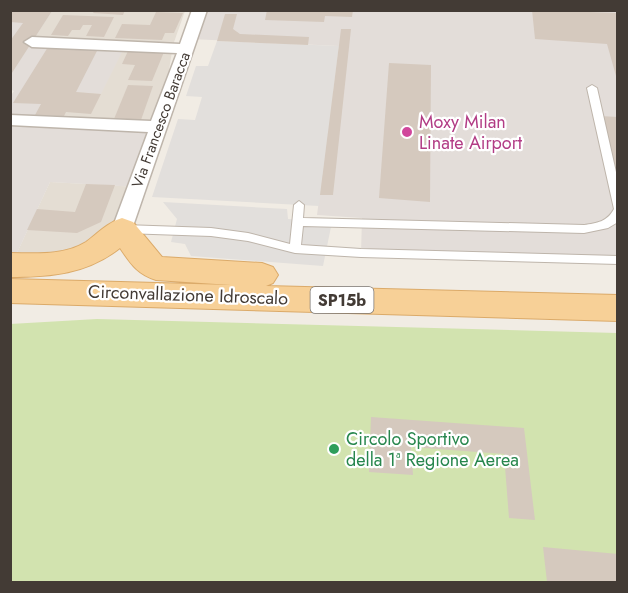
<svg xmlns="http://www.w3.org/2000/svg" width="628" height="593" font-family="Jost,sans-serif">
	<rect width="100%" height="100%" fill="#f1ece4"/>
	<g fill="#e4ddd3">
		<path d="M 33,11 L 185,11 L 173,45 L 160,127 L 32,121 L 41,104 L 32,41 L 51,11 Z"/>
		<path d="M 50,182 L 138,187 L 122,229 L 91,254 L 16,255 Z"/>
	</g>
	<g fill="#e3ddd9">
		<path d="M 11,11 L 52,11 L 33,41 L 125,46 L 101,94 L 76,92 L 41,104 L 33,121 L 160,127 L 138,187 L 50,182 L 16,255 L 10,255 L 10,97 L 14,91 L 10,89 Z"/>
		<path d="M 200,11 L 617,11 L 617,260 L 361,253 L 362,218 L 317,215 L 339,46 L 190,39 Z"/>
	</g>
	<path fill="#d2e3af" d="M 97,319 L 617,333 L 617,582 L 11,582 L 10,324 Z"/>
	<g fill="#e2dfdc">
		<path d="M 217,41 L 339,46 L 319,206 L 152,197 L 178,119 L 195,120 L 202,97 L 186,96 L 196,66 L 208,66 Z"/>
		<path d="M 163,202 L 287,209 L 288,219 L 332,222 L 323,266 L 191,256 L 185,244 L 171,242 L 177,219 Z"/>
	</g>
	<g fill="#d5c9be">
		<path d="M 10,10 L 52,11 L 10,76 L 10,41 L 23,23 L 10,22 Z"/>
		<path d="M 95,10 L 125,10 L 123,15 L 93,13 Z"/>
		<path d="M 267,10 L 353,10 L 352,17 L 325,16 L 324,22 L 265,20 Z"/>
		<path d="M 532,10 L 618,13 L 618,83 L 607,44 L 535,39 Z"/>
		<path d="M 156,12 L 183,13 L 174,33 L 165,33 L 162,40 L 115,38 L 122,24 L 150,25 Z"/>
		<path d="M 225,14 L 237,14 L 233,29 L 240,34 L 309,37 L 308,45 L 217,41 Z"/>
		<path d="M 63,15 L 88,16 L 114,17 L 104,37 L 86,36 L 92,25 L 83,25 L 80,30 L 72,30 L 68,36 L 51,35 Z"/>
		<path d="M 341,29 L 351,29 L 333,195 L 320,195 Z"/>
		<path d="M 48,47 L 98,49 L 76,92 L 101,94 L 91,114 L 66,112 L 64,116 L 35,115 L 41,104 L 13,103 Z"/>
		<path d="M 128,51 L 164,52 L 152,81 L 128,80 L 135,65 L 122,64 Z"/>
		<path d="M 389,63 L 431,65 L 430,202 L 379,198 Z"/>
		<path d="M 128,85 L 153,86 L 141,120 L 114,119 Z"/>
		<path d="M 600,116 L 618,117 L 618,177 L 613,176 Z"/>
		<path d="M 86,184 L 115,185 L 101,222 L 77,233 L 27,230 L 37,209 L 75,212 Z"/>
		<path d="M 371,417 L 524,428 L 535,520 L 509,518 L 504,454 L 411,447 L 413,475 L 369,472 Z"/>
		<path d="M 543,547 L 618,554 L 618,582 L 547,582 Z"/>
	</g>
	<g fill="none" stroke-linecap="round" stroke-linejoin="round">
		<defs>
			<path id="service" d="M 592,85 L 597,88 L 618,181 L 618,222 L 608,228 L 584,233 L 303,226 L 301,245 L 361,249 L 618,256 L 618,264 L 361,257 L 295,253 L 248,241 L 211,236 L 124,233 L 118,229 L 124,225 L 211,228 L 248,233 L 290,244 L 294,205 L 299,201 L 304,205 L 303,218 L 584,225 C 597,223 607,222 614,209 L 587,88 Z"/>
			<path id="minor" d="M 192,10 L 207,10 L 132,229 L 129,234 L 122,236 L 115,234 L 112,229 L 148,132 L 10,125 L 10,115 L 151,121 L 177,53 L 32,47 L 24,42 L 32,37 L 180,44 Z"/>
			<path id="primary" d="M 122,218 L 133,222 L 162,257 L 262,263 L 273,267 L 278,275 L 273,283 L 266,286 L 618,295 L 618,321 L 10,303 L 10,279 L 231,285 L 156,280 C 137,274 131,264 120,248 C 87,274 51,277 10,277 L 10,253 C 36,253 63,256 86,242 C 98,233 107,223 122,218 Z"/>
		</defs>
		<use href="#service" stroke="#beb5ab" stroke-width="2"/>
		<use href="#minor" stroke="#beb5ab" stroke-width="3"/>
		<use href="#primary" stroke="#dbaa69" stroke-width="2"/>
		<use href="#service" fill="#fff" fill-rule="evenodd"/>
		<use href="#minor" fill="#fff" fill-rule="evenodd"/>
		<use href="#primary" fill="#f7d097" fill-rule="evenodd"/>
	</g>
	<circle fill="#d1479c" stroke="#fff" stroke-width="2" cx="407" cy="132" r="6"/>
	<circle fill="#2e9e5b" stroke="#fff" stroke-width="2" cx="334" cy="449" r="6"/>
	<g text-anchor="middle" stroke-width="4.5" stroke-linejoin="round" paint-order="stroke">
		<g font-size="15" fill="#433b35" stroke="#fff">
			<text transform="translate(161 120) rotate(-70)" y="5">Via Francesco Baracca</text>
		</g>
		<rect fill="#fff" stroke="#7b7672" stroke-width="1.5" x="310.5" y="287" width="63" height="26" rx="4.5"/>
		<g font-size="16" font-weight="bold" fill="#433b35">
			<text x="342" y="306">SP15b</text>
		</g>
		<g font-size="18" fill="#b23c85" stroke="#fff" text-anchor="start">
			<text x="419" y="128">Moxy Milan<tspan x="419" dy="21">Linate Airport</tspan></text>
		</g>
		<g font-size="18" fill="#433b35" stroke="#fff">
			<text transform="translate(188 295) rotate(2)" y="6">Circonvallazione Idroscalo</text>
		</g>
		<g font-size="18" fill="#27864d" stroke="#fff" text-anchor="start">
			<text x="346" y="445">Circolo Sportivo<tspan x="346" dy="21">della 1ª Regione Aerea</tspan></text>
		</g>
	</g>
	<rect width="628" height="593" fill="none" stroke="#433b35" stroke-width="24"/>
</svg>
